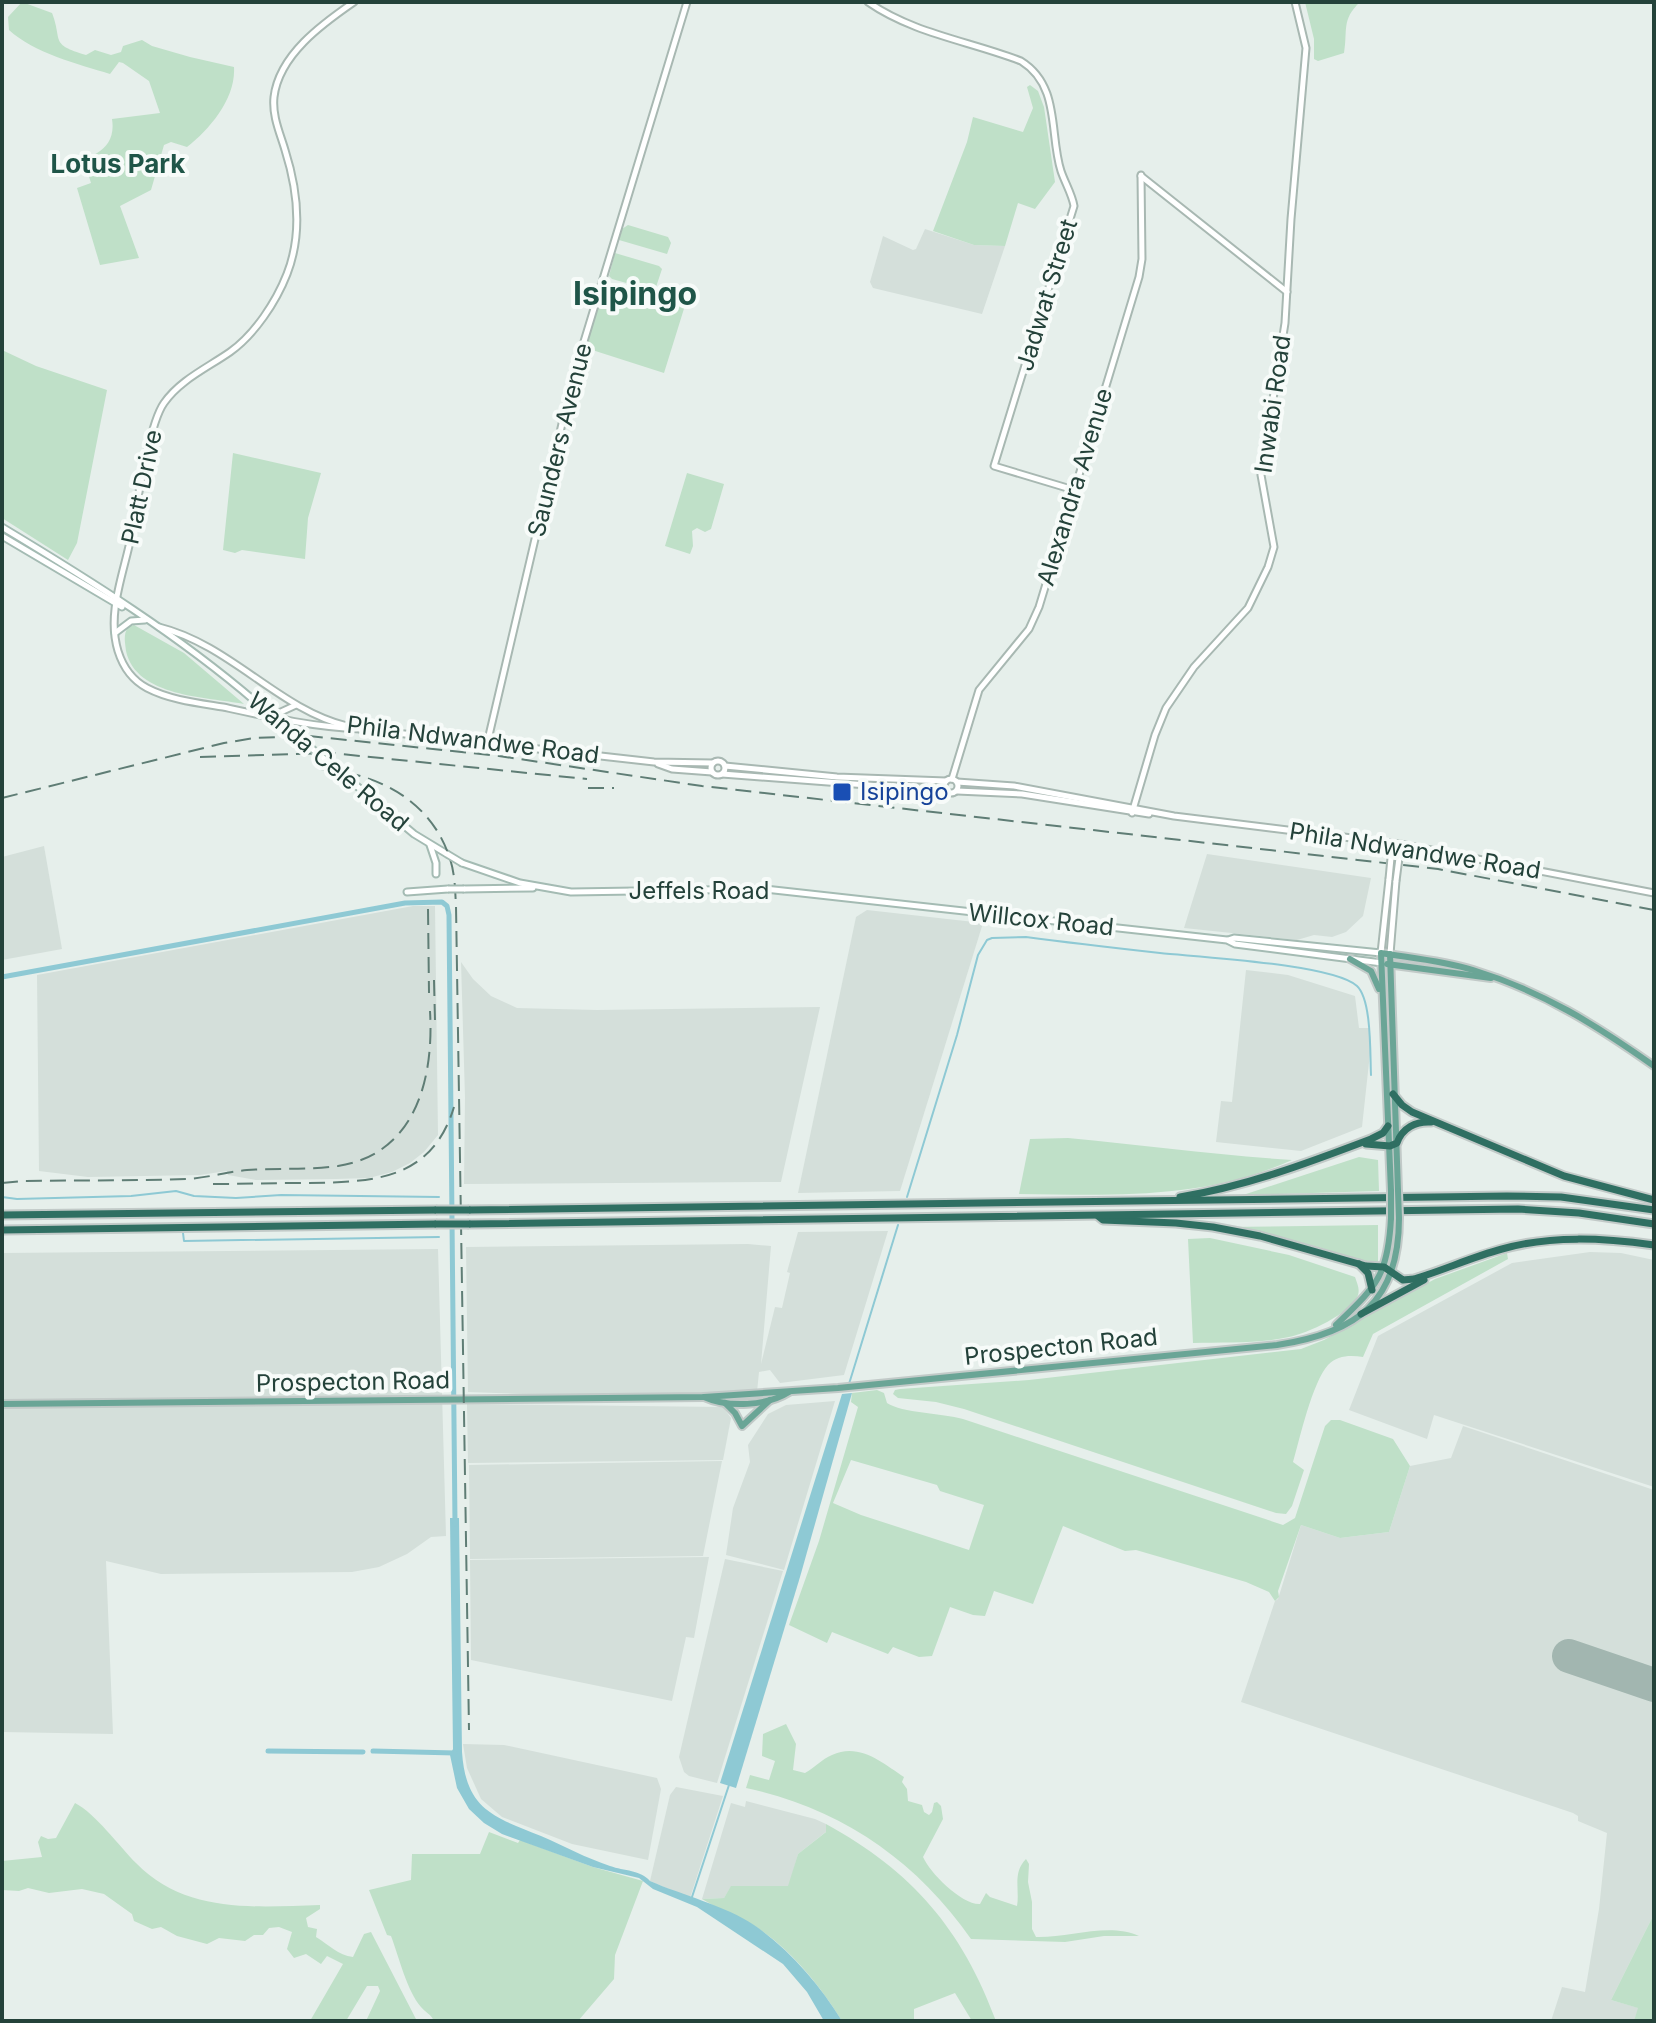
<svg xmlns="http://www.w3.org/2000/svg" width="1656" height="2023" font-family="Inter,sans-serif">
	<rect width="100%" height="100%" fill="#e6efeb"/>
	<g fill="#d4dfda">
		<path d="M 925,229 L 974,245 L 1005,246 L 982,314 L 873,288 L 870,282 L 883,236 L 913,250 L 916,249 Z"/>
		<path d="M 44,846 L 62,949 L 2,960 L 2,857 Z"/>
		<path d="M 1207,854 L 1371,878 L 1363,916 L 1346,932 L 1332,937 L 1314,935 L 1297,940 L 1184,928 Z"/>
		<path d="M 413,906 L 435,906 L 438,1135 L 424,1152 L 410,1163 L 392,1172 L 369,1178 L 336,1179 L 256,1180 L 228,1175 L 227,1171 L 200,1175 L 88,1177 L 39,1171 L 37,975 Z"/>
		<path d="M 867,910 L 983,923 L 900,1191 L 798,1193 L 856,917 Z"/>
		<path d="M 461,962 L 473,979 L 491,996 L 517,1008 L 597,1010 L 820,1007 L 781,1182 L 464,1184 L 465,1097 Z"/>
		<path d="M 1246,970 L 1288,975 L 1355,996 L 1359,1028 L 1369,1028 L 1371,1044 L 1362,1127 L 1301,1151 L 1216,1142 L 1221,1101 L 1232,1102 Z"/>
		<path d="M 888,1231 L 844,1375 L 780,1383 L 770,1370 L 759,1372 L 756,1402 L 468,1392 L 466,1247 L 748,1244 L 771,1246 L 761,1364 L 775,1307 L 782,1308 L 790,1273 L 787,1272 L 798,1232 Z"/>
		<path d="M 438,1249 L 446,1536 L 431,1537 L 407,1554 L 379,1567 L 352,1572 L 161,1574 L 106,1561 L 113,1734 L 2,1732 L 2,1253 Z"/>
		<path d="M 1590,1252 L 1621,1253 L 1654,1260 L 1654,1487 L 1434,1415 L 1427,1439 L 1349,1410 L 1378,1336 L 1512,1263 Z"/>
		<path d="M 835,1401 L 784,1570 L 726,1555 L 733,1508 L 750,1462 L 748,1445 L 768,1414 L 786,1405 Z"/>
		<path d="M 467,1404 L 723,1407 L 731,1418 L 723,1460 L 468,1463 Z"/>
		<path d="M 1463,1426 L 1654,1490 L 1654,1914 L 1611,2000 L 1639,2008 L 1634,2021 L 1551,2021 L 1562,1987 L 1585,1992 L 1599,1909 L 1607,1833 L 1578,1821 L 1578,1816 L 1573,1813 L 1241,1702 L 1275,1601 L 1278,1599 L 1301,1525 L 1340,1538 L 1389,1532 L 1410,1466 L 1451,1458 Z"/>
		<path d="M 722,1461 L 703,1556 L 470,1559 L 469,1465 Z"/>
		<path d="M 709,1557 L 694,1638 L 686,1637 L 672,1701 L 471,1660 L 470,1560 Z"/>
		<path d="M 725,1559 L 783,1571 L 717,1783 L 689,1776 L 684,1772 L 679,1757 Z"/>
		<path d="M 463,1744 L 504,1745 L 657,1778 L 661,1789 L 648,1860 L 572,1844 L 502,1817 L 481,1799 L 467,1768 Z"/>
		<path d="M 676,1787 L 723,1796 L 690,1898 L 650,1881 L 670,1795 Z"/>
		<path d="M 746,1801 L 815,1819 L 826,1824 L 827,1831 L 798,1854 L 789,1886 L 731,1887 L 724,1898 L 702,1899 L 731,1803 L 745,1807 Z"/>
	</g>
	<g fill="#bfe0c8" fill-rule="evenodd">
		<path d="M 22,2 L 52,13 C 63,41 49,44 86,55 L 95,50 L 111,55 L 121,52 L 123,46 L 142,40 L 152,46 L 190,57 L 234,67 C 236,98 210,129 187,147 L 171,142 L 164,145 L 151,190 L 120,206 L 139,258 L 100,265 L 77,188 L 91,183 L 87,170 L 69,175 L 66,167 C 90,157 117,151 112,119 L 160,113 L 149,81 L 123,63 L 119,62 L 110,74 C 78,64 34,53 9,30 L 8,17 Z"/>
		<path d="M 1305,2 L 1360,2 C 1341,20 1348,30 1344,53 L 1318,61 L 1314,59 L 1314,39 Z"/>
		<path d="M 1030,85 L 1038,91 L 1044,107 L 1055,182 L 1035,209 L 1018,203 L 1005,246 L 974,245 L 933,231 L 967,142 L 973,117 L 1023,132 L 1033,108 L 1027,87 Z"/>
		<path d="M 628,225 L 668,237 L 671,243 L 667,254 L 619,240 L 622,229 Z"/>
		<path d="M 615,253 L 659,266 L 662,269 L 656,287 L 648,289 L 612,279 L 609,276 Z"/>
		<path d="M 605,284 L 650,297 L 658,297 L 665,292 L 687,299 L 664,373 L 586,348 Z"/>
		<path d="M 2,350 L 36,366 L 107,390 L 77,543 L 68,560 L 2,518 Z"/>
		<path d="M 233,453 L 321,473 L 308,518 L 305,559 L 242,550 L 235,553 L 223,550 Z"/>
		<path d="M 687,473 L 724,484 L 711,529 L 705,532 L 697,528 L 692,531 L 693,546 L 690,554 L 665,546 Z"/>
		<path d="M 134,625 L 184,653 L 244,704 C 207,697 136,697 126,651 C 125,642 123,635 128,627 Z"/>
		<path d="M 1068,1138 C 1143,1145 1217,1155 1292,1160 C 1203,1200 1114,1195 1019,1194 L 1030,1139 Z"/>
		<path d="M 1359,1157 L 1378,1160 L 1379,1191 L 1243,1195 Z"/>
		<path d="M 1378,1225 L 1378,1261 L 1367,1265 C 1321,1244 1274,1236 1224,1227 Z"/>
		<path d="M 1210,1238 L 1289,1255 L 1355,1277 C 1357,1283 1360,1289 1358,1295 C 1352,1313 1306,1334 1289,1337 C 1258,1344 1224,1342 1193,1343 L 1188,1239 Z"/>
		<path d="M 1507,1253 L 1508,1259 L 1373,1334 L 1363,1357 C 1351,1355 1337,1355 1328,1365 C 1312,1383 1300,1438 1293,1462 L 1304,1470 L 1292,1506 L 1286,1514 L 1276,1513 L 964,1409 L 936,1402 L 898,1398 L 893,1394 L 895,1390 L 900,1389 L 1029,1380 L 1301,1349 L 1324,1340 L 1435,1279 Z"/>
		<path d="M 877,1390 L 884,1393 L 887,1403 C 902,1413 942,1413 963,1419 L 1283,1525 L 1295,1518 L 1325,1426 L 1331,1420 L 1340,1420 L 1393,1439 L 1410,1466 L 1389,1532 L 1340,1538 L 1301,1525 L 1278,1591 L 1279,1597 L 1275,1601 L 1269,1592 L 1246,1582 L 1136,1550 L 1125,1551 L 1063,1526 L 1033,1604 L 994,1591 L 985,1616 L 973,1615 L 950,1607 L 932,1656 L 919,1657 L 893,1647 L 888,1654 L 832,1632 L 827,1643 L 789,1625 L 819,1541 L 858,1407 L 851,1402 L 852,1393 ZM 851,1460 L 937,1485 L 940,1491 L 984,1505 L 969,1550 L 861,1515 L 833,1503 Z"/>
		<path d="M 786,1724 L 796,1744 L 793,1770 L 805,1773 C 814,1768 822,1759 832,1755 C 859,1742 883,1763 904,1777 L 902,1782 L 907,1789 L 908,1801 L 922,1805 L 924,1812 L 929,1815 L 932,1812 L 934,1803 L 937,1802 L 941,1806 L 943,1819 L 923,1857 C 930,1873 962,1905 980,1904 L 986,1893 L 990,1897 L 1017,1906 C 1020,1890 1012,1873 1026,1859 L 1029,1864 L 1028,1882 L 1032,1902 L 1032,1929 L 1036,1937 C 1068,1938 1109,1922 1139,1936 L 1104,1936 L 1065,1942 L 971,1939 C 916,1860 840,1808 746,1788 L 750,1775 L 769,1780 L 775,1761 L 762,1756 L 763,1734 Z"/>
		<path d="M 75,1803 C 95,1813 119,1846 136,1863 C 186,1914 254,1907 320,1905 L 320,1909 L 306,1918 L 308,1927 L 317,1929 L 316,1937 C 329,1945 338,1955 353,1957 L 364,1934 L 371,1932 L 417,2021 L 366,2021 L 380,1991 L 378,1986 L 367,1986 L 346,2021 L 310,2021 L 343,1964 L 327,1956 L 321,1964 L 306,1954 L 294,1958 L 287,1949 L 292,1932 L 279,1927 L 269,1928 L 263,1935 L 254,1935 L 245,1941 L 219,1938 L 207,1944 L 177,1936 L 161,1927 L 152,1929 L 134,1921 L 132,1914 L 104,1894 L 82,1889 L 49,1893 L 28,1888 L 19,1891 L 2,1890 L 2,1861 L 42,1857 L 38,1842 L 41,1836 L 48,1839 L 56,1838 Z"/>
		<path d="M 826,1824 C 912,1871 962,1929 996,2021 L 972,2021 L 955,1993 L 914,2009 L 914,2021 L 842,2021 C 819,1984 790,1948 753,1925 C 737,1915 718,1909 702,1899 L 724,1898 L 731,1886 L 788,1886 L 798,1854 L 826,1832 Z"/>
		<path d="M 489,1832 L 518,1843 L 520,1840 L 593,1867 L 643,1881 L 615,1955 L 614,1979 L 578,2021 L 434,2021 C 431,2014 426,2013 421,2007 C 407,1991 399,1957 391,1936 L 387,1935 L 369,1890 L 411,1880 L 412,1854 L 480,1854 Z"/>
		<path d="M 1654,1914 L 1654,2021 L 1634,2021 L 1638,2008 L 1611,2000 Z"/>
	</g>
	<g fill="#8ec9d4">
		<path d="M 852,1393 L 800,1577 L 736,1788 L 720,1783 L 842,1394 Z"/>
		<path d="M 450,1518 L 459,1518 L 462,1752 C 466,1810 494,1817 541,1836 C 564,1846 586,1858 610,1866 C 624,1871 641,1870 650,1881 C 682,1895 726,1906 754,1925 C 790,1950 819,1984 842,2021 L 824,2021 L 807,1992 L 783,1964 L 697,1907 L 653,1889 L 639,1878 L 593,1867 L 502,1834 L 484,1823 L 469,1809 L 457,1788 L 450,1755 L 453,1749 Z"/>
	</g>
	<g fill="none" stroke-linecap="round" stroke-linejoin="round">
		<g stroke="#8ec9d4" stroke-width="2">
			<path d="M 2,1197 L 17,1199 L 131,1196 L 176,1191 L 194,1196 L 236,1198 L 281,1195 L 439,1197"/>
			<path d="M 907,1197 L 957,1035 L 978,955 L 987,940 L 992,938 L 1026,937 C 1071,943 1115,948 1160,953 C 1198,957 1333,964 1357,986 C 1372,1000 1370,1056 1371,1075"/>
			<path d="M 183,1233 L 184,1241 L 439,1237"/>
			<path d="M 849,1384 L 898,1225"/>
			<path d="M 691,1900 L 729,1785"/>
		</g>
		<g stroke="#8ec9d4" stroke-width="5">
			<path d="M 2,977 L 405,903 L 442,902 L 447,906 L 449,915 L 455,1524"/>
			<path d="M 268,1751 L 363,1752"/>
			<path d="M 373,1751 L 455,1753"/>
		</g>
		<path stroke="#a2b6b0" stroke-width="34" d="M 1569,1656 L 1654,1685"/>
		<defs>
			<g id="tertiary">
				<path d="M 354,2 C 322,24 279,55 274,97 C 272,116 280,133 285,150 C 298,191 303,233 287,274 C 276,302 255,334 230,352 C 207,368 180,380 164,403 C 149,424 137,504 132,532 C 125,571 106,612 118,651 C 123,667 132,680 147,688 C 170,700 198,703 223,707 C 269,717 313,727 360,729"/>
				<path d="M 868,2 C 914,34 970,41 1021,61 C 1061,86 1049,134 1061,171 C 1065,183 1072,194 1074,206 L 994,466 L 1074,490"/>
				<path d="M 1141,176 L 1287,292"/>
				<path d="M 159,627 C 231,645 278,709 347,726"/>
				<path d="M 270,717 L 296,705"/>
				<path d="M 360,729 L 654,762 L 713,763"/>
				<path d="M 487,744 L 572,381 L 687,2"/>
				<circle cx="718" cy="768" r="7"/>
				<path d="M 658,764 L 672,769 L 712,772"/>
				<path d="M 725,766 L 837,777 L 946,781"/>
				<path d="M 722,774 L 946,791"/>
				<circle cx="951" cy="786" r="7"/>
				<path d="M 952,779 L 979,690 L 1029,629 L 1039,607 L 1139,277 L 1142,259 L 1141,175"/>
				<path d="M 957,782 L 1014,786 L 1174,816 L 1400,844 L 1654,893"/>
				<path d="M 957,791 L 1022,794 L 1149,814"/>
				<path d="M 1132,813 L 1155,735 L 1166,708 L 1194,667 L 1248,608 L 1268,567 L 1274,547 L 1261,475 L 1285,323 L 1291,219 L 1306,48 L 1295,2"/>
				<path d="M 1381,953 L 1389,879"/>
				<path d="M 1390,954 L 1396,881"/>
			</g>
			<g id="secondary">
				<path d="M 2,527 C 90,580 178,635 256,702"/>
				<path d="M 2,536 L 122,607"/>
				<path d="M 115,633 L 131,621 L 145,620"/>
				<path d="M 364,792 L 414,834 L 447,854"/>
				<path d="M 430,845 L 436,863 L 436,874"/>
				<path d="M 462,863 L 520,883 L 571,892 L 765,889 L 1227,940 L 1235,944 L 1382,963"/>
				<path d="M 464,889 L 533,888"/>
				<path d="M 407,892 L 448,889"/>
				<path d="M 1228,940 L 1234,938 L 1381,953"/>
			</g>
			<g id="primary">
				<path d="M 1390,954 L 1398,1191"/>
				<path d="M 1350,959 L 1371,971 L 1379,989"/>
				<path d="M 1387,964 L 1491,978"/>
				<path d="M 1391,1191 L 1381,953 C 1412,958 1444,961 1473,970 C 1542,991 1596,1025 1654,1066"/>
				<path d="M 1336,1325 C 1376,1286 1388,1277 1391,1218"/>
				<path d="M 704,1397 C 728,1408 767,1406 789,1392"/>
				<path d="M 725,1403 L 735,1413 L 742,1426 L 770,1400"/>
				<path d="M 2,1404 L 704,1397 L 838,1388 L 1277,1345 C 1357,1333 1399,1302 1399,1218"/>
			</g>
			<g id="motorway">
				<path d="M 1393,1094 L 1402,1105 L 1412,1112 L 1564,1176 L 1654,1200"/>
				<path d="M 1366,1144 L 1390,1146 L 1397,1143 C 1402,1128 1416,1121 1431,1122"/>
				<path d="M 1180,1197 C 1247,1186 1308,1163 1371,1139 L 1383,1133 L 1388,1126"/>
				<path d="M 469,1210 L 1507,1196 L 1561,1197 L 1654,1210"/>
				<path d="M 2,1215 L 436,1210"/>
				<path d="M 1098,1216 L 1103,1220 L 1176,1223 L 1213,1227 L 1260,1236 L 1366,1266 L 1384,1267 L 1403,1280 L 1414,1279 C 1444,1270 1472,1257 1502,1249 C 1552,1235 1602,1238 1654,1245"/>
				<path d="M 469,1224 L 1518,1209 L 1579,1213 L 1654,1224"/>
				<path d="M 2,1230 L 436,1224"/>
				<path d="M 1359,1264 L 1368,1273 L 1372,1290"/>
				<path d="M 1361,1314 L 1424,1280"/>
			</g>
		</defs>
		<use href="#tertiary" stroke="#a8b8b2" stroke-width="9"/>
		<use href="#secondary" stroke="#a4bbb3" stroke-width="9"/>
		<use href="#primary" stroke="#c2cac8" stroke-width="10"/>
		<use href="#motorway" stroke="#c2cac8" stroke-width="11"/>
		<use href="#tertiary" stroke="#fff" stroke-width="5"/>
		<use href="#secondary" stroke="#fff" stroke-width="5"/>
		<use href="#primary" stroke="#6aa596" stroke-width="6"/>
		<use href="#motorway" stroke="#2f6f62" stroke-width="7"/>
		<g stroke="#5f7d75" stroke-width="2" stroke-dasharray="16 8" stroke-linecap="butt">
			<path d="M 200,757 L 331,753 L 587,779"/>
			<path d="M 321,769 C 377,773 430,800 449,856 C 455,872 455,889 456,906 L 469,1730"/>
			<path d="M 588,788 L 614,788"/>
			<path d="M 2,798 L 224,743 L 254,738 L 309,736 L 499,756 L 702,786 L 1438,869 L 1654,910"/>
			<path d="M 428,909 L 429,993"/>
			<path d="M 434,980 L 435,1021"/>
			<path d="M 2,1183 L 22,1181 C 77,1180 132,1181 186,1179 C 207,1178 226,1172 247,1170 C 277,1168 308,1170 338,1166 C 416,1154 434,1078 430,1011"/>
			<path d="M 213,1184 C 244,1184 274,1183 305,1183 C 371,1182 431,1182 454,1107"/>
		</g>
		<defs>
			<g id="tertiary-bridge">
				<path d="M 1389,879 L 1391,858"/>
				<path d="M 1396,881 L 1399,858"/>
			</g>
			<g id="secondary-bridge">
				<path d="M 256,702 L 364,792"/>
				<path d="M 447,854 L 462,863"/>
				<path d="M 448,889 L 464,889"/>
			</g>
			<g id="primary-bridge">
				<path d="M 1391,1191 L 1391,1218"/>
				<path d="M 1398,1191 L 1399,1218"/>
			</g>
			<g id="motorway-bridge">
				<path d="M 436,1210 L 469,1210"/>
				<path d="M 436,1224 L 469,1224"/>
			</g>
		</defs>
		<use href="#tertiary-bridge" stroke="#a8b8b2" stroke-width="9" stroke-linecap="butt"/>
		<use href="#secondary-bridge" stroke="#a4bbb3" stroke-width="9" stroke-linecap="butt"/>
		<use href="#primary-bridge" stroke="#c2cac8" stroke-width="10" stroke-linecap="butt"/>
		<use href="#motorway-bridge" stroke="#c2cac8" stroke-width="11" stroke-linecap="butt"/>
		<use href="#tertiary-bridge" stroke="#fff" stroke-width="5"/>
		<use href="#secondary-bridge" stroke="#fff" stroke-width="5"/>
		<use href="#primary-bridge" stroke="#6aa596" stroke-width="6"/>
		<use href="#motorway-bridge" stroke="#2f6f62" stroke-width="7"/>
	</g>
	<rect fill="#1a4fb4" stroke="#f7fbf9" stroke-width="3" x="832" y="782" width="20" height="20" rx="4"/>
	<g text-anchor="middle" stroke-width="8" stroke-linejoin="round" paint-order="stroke">
		<g font-size="24" fill="#24423a" stroke="#f7fbf9">
			<text transform="translate(1047 295) rotate(-73)" y="8">Jadwat Street</text>
			<text transform="translate(1273 404) rotate(-82)" y="8">Inwabi Road</text>
			<text transform="translate(560 440) rotate(-76)" y="8">Saunders Avenue</text>
			<text transform="translate(142 487) rotate(-78)" y="8">Platt Drive</text>
			<text transform="translate(1075 487) rotate(-73)" y="8">Alexandra Avenue</text>
			<text transform="translate(473 740) rotate(7)" y="8">Phila Ndwandwe Road</text>
			<text transform="translate(328 762) rotate(40)" y="8">Wanda Cele Road</text>
			<text transform="translate(1415 851) rotate(9)" y="8">Phila Ndwandwe Road</text>
			<text x="699" y="899">Jeffels Road</text>
			<text transform="translate(1041 920) rotate(6)" y="8">Willcox Road</text>
			<text transform="translate(1061 1347) rotate(-6)" y="8">Prospecton Road</text>
			<text transform="translate(353 1382) rotate(-1)" y="8">Prospecton Road</text>
		</g>
		<g font-size="24" fill="#164399" stroke="#f7fbf9" text-anchor="start">
			<text x="860" y="800">Isipingo</text>
		</g>
		<g font-size="26" font-weight="bold" fill="#1f5548" stroke="#f7fbf9">
			<text x="118" y="173">Lotus Park</text>
		</g>
		<g font-size="32" font-weight="bold" fill="#1f5548" stroke="#f7fbf9">
			<text x="635" y="305">Isipingo</text>
		</g>
	</g>
	<rect width="1656" height="2023" fill="none" stroke="#24423a" stroke-width="8"/>
</svg>
